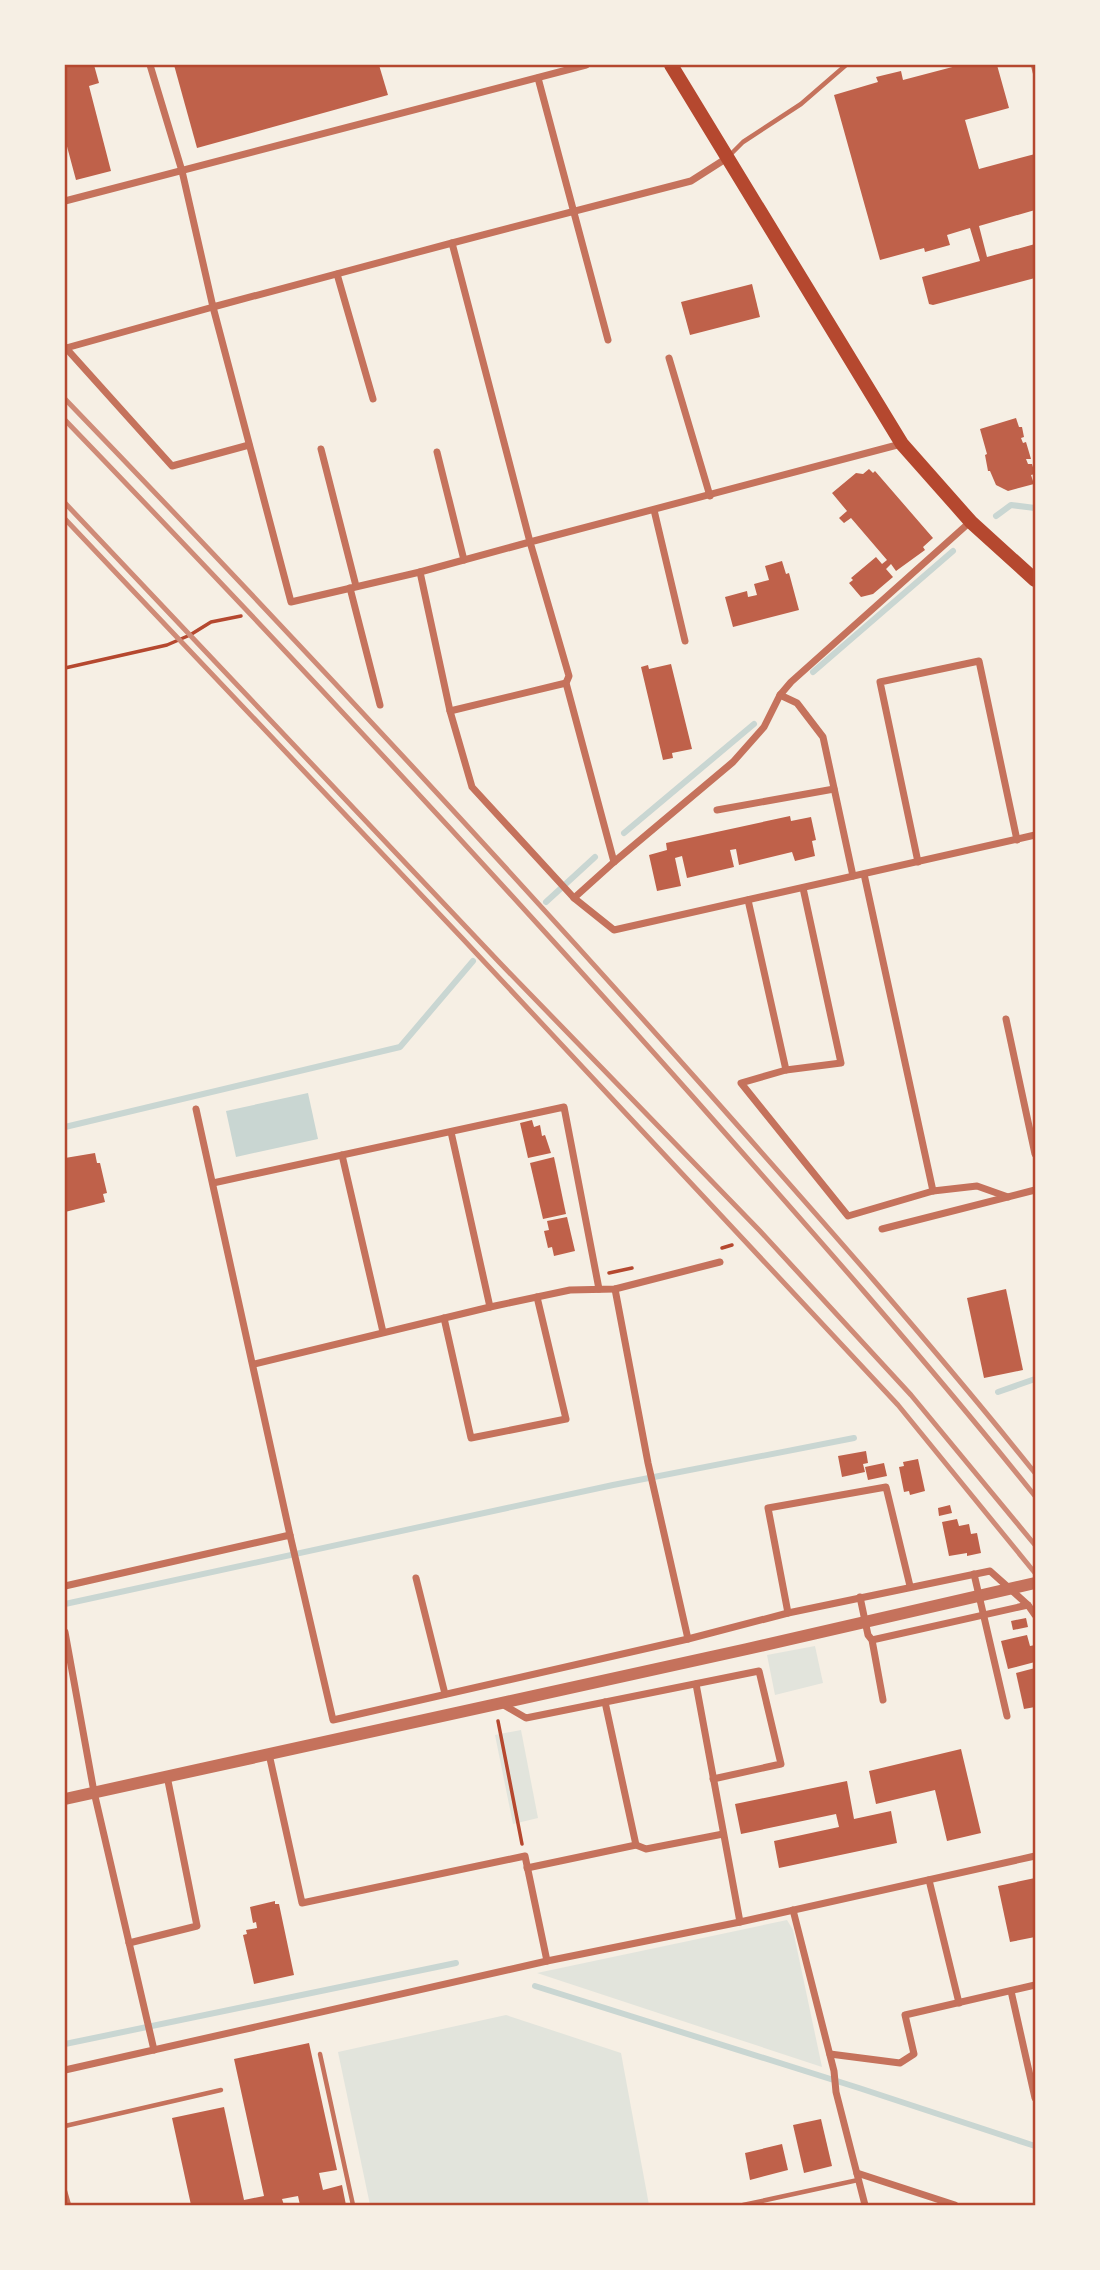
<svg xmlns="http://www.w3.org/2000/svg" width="1100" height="2270" font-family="'Noto Sans',sans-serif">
	<rect width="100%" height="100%" fill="#f6efe4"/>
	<g fill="#e2e4dc">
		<path d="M 815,1646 L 823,1683 L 775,1695 L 767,1655 Z"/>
		<path d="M 521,1730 L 538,1818 L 513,1824 L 495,1735 Z"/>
		<path d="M 787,1920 L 793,1930 L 822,2067 L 537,1973 Z"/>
		<path d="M 506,2015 L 621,2053 L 649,2205 L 370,2205 L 338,2052 Z"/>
	</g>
	<path fill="#c9d6d2" d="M 308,1093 L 318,1139 L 236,1157 L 226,1111 Z"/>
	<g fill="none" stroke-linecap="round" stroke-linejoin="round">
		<g stroke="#c9d6d2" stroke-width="6">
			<path d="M 996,516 L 1011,505 L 1035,508"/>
			<path d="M 813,672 L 953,551"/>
			<path d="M 624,833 L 754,724"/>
			<path d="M 546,902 L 595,857"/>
			<path d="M 65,1127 L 400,1047 L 473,961"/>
			<path d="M 998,1392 L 1035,1379"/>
			<path d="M 65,1604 L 613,1485 L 854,1438"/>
			<path d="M 535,1986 L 859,2088 L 1035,2146"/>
			<path d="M 65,2044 L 456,1963"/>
		</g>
	</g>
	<g fill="#bf614a">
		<path d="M 65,65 L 94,65 L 99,83 L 89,86 L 111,171 L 76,180 L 65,139 Z"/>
		<path d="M 174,65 L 379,65 L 388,95 L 197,148 Z"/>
		<path d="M 960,65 L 997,65 L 1009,108 L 965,120 L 979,169 L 1035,154 L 1035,210 L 979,226 L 987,257 L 1035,244 L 1035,278 L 933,305 L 929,304 L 922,277 L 980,261 L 970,228 L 947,235 L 950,245 L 925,252 L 924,248 L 880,260 L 834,95 L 878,82 L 876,77 L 901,71 L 903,80 Z"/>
		<path d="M 752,284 L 760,317 L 690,335 L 681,302 Z"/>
		<path d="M 1016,418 L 1019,427 L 1022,427 L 1024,437 L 1021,438 L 1023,443 L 1026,442 L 1031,459 L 1026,459 L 1028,464 L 1032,464 L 1035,474 L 1031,475 L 1034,484 L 1008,491 L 996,485 L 990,471 L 988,471 L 985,455 L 987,454 L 980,429 Z"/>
		<path d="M 869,469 L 873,473 L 875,471 L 933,538 L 923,547 L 925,550 L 896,571 L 891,564 L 886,569 L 893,577 L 873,594 L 861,597 L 849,583 L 853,580 L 851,578 L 876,557 L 882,564 L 887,560 L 851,518 L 844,523 L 839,518 L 847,511 L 832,493 L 856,473 L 863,474 Z"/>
		<path d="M 782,561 L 786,574 L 789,573 L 799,610 L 733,627 L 725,597 L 747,591 L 748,597 L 757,595 L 754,584 L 769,580 L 765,566 Z"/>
		<path d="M 671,664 L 692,749 L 672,753 L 673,758 L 663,760 L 641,667 L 648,665 L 649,669 Z"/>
		<path d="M 790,816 L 791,821 L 811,817 L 816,840 L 812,841 L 815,856 L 795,861 L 792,852 L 739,865 L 736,849 L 730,850 L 734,867 L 687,878 L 682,856 L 675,858 L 681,886 L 657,891 L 649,855 L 667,850 L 666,843 Z"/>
		<path d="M 532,1120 L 534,1127 L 540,1125 L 542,1136 L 545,1135 L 551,1153 L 528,1158 L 520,1123 Z"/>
		<path d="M 95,1153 L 97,1163 L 100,1163 L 107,1193 L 103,1194 L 105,1202 L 65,1212 L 65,1158 Z"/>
		<path d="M 554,1157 L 566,1214 L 543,1219 L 530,1163 Z"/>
		<path d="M 567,1217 L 575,1251 L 554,1256 L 552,1247 L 548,1248 L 544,1231 L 549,1230 L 547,1221 Z"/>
		<path d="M 1006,1289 L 1023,1370 L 984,1378 L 967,1298 Z"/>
		<path d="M 866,1451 L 868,1463 L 863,1464 L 865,1472 L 842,1477 L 838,1456 Z"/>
		<path d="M 918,1459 L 925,1491 L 910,1495 L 909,1491 L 904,1492 L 899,1467 L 904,1466 L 903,1462 Z"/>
		<path d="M 884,1463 L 887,1476 L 868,1480 L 865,1467 Z"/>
		<path d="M 950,1505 L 952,1513 L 939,1516 L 938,1508 Z"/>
		<path d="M 957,1519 L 959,1526 L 969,1524 L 971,1534 L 977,1533 L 981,1553 L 967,1556 L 967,1553 L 949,1556 L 942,1522 Z"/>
		<path d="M 1026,1618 L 1028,1627 L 1013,1630 L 1011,1621 Z"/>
		<path d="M 1027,1635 L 1030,1646 L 1035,1645 L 1035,1662 L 1008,1669 L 1001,1641 Z"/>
		<path d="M 1035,1668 L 1035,1707 L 1024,1709 L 1016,1673 Z"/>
		<path d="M 961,1749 L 981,1833 L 947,1841 L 935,1790 L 876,1804 L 869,1771 Z"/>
		<path d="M 847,1781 L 854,1819 L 891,1811 L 897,1843 L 779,1868 L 774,1841 L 839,1827 L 836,1814 L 741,1834 L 735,1804 Z"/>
		<path d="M 1035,1878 L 1035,1937 L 1010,1942 L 998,1886 Z"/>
		<path d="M 275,1901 L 275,1904 L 279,1904 L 294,1975 L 254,1984 L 243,1935 L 247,1934 L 246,1930 L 257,1928 L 256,1922 L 253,1923 L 250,1907 Z"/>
		<path d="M 309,2043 L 337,2170 L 319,2173 L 323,2190 L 342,2185 L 346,2205 L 300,2205 L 298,2196 L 282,2199 L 284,2205 L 191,2205 L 172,2118 L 224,2107 L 244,2200 L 264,2196 L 234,2059 Z"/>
		<path d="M 821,2119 L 832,2166 L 804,2173 L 793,2125 Z"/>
		<path d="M 782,2144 L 788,2170 L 750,2180 L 745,2153 Z"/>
	</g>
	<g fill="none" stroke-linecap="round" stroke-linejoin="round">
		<g stroke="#b5482f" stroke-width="3.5">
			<path d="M 65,668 L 167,645 L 190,635 L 211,622 L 241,616"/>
			<path d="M 722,1248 L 732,1245"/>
			<path d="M 609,1273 L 632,1268"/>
			<path d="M 498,1721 L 522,1844"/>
		</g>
		<g stroke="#c5725c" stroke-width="4.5">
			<path d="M 1033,65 L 1035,73"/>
			<path d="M 730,155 L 743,142 L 801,104 L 846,65"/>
			<path d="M 320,2054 L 353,2205"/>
			<path d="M 65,2126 L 221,2090"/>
			<path d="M 65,2191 L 69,2205"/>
			<path d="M 743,2205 L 858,2180"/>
		</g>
		<g stroke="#c5725c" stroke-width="7">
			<path d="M 150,65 L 182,171 L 213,307 L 452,243 L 530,542 L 420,572 L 450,711 L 472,787 L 574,898 L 614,862 L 733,762 L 764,727 L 780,695 L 791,682 L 970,522"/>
			<path d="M 538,78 L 608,340"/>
			<path d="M 65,201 L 586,65"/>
			<path d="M 452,243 L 691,181 L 727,158"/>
			<path d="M 337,274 L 373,399"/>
			<path d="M 65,347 L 172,466 L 249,445"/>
			<path d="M 66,348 L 213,307 L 291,602 L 420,572"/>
			<path d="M 669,358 L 710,496"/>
			<path d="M 321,449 L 356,586"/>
			<path d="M 437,452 L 464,560"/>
			<path d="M 654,510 L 685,641"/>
			<path d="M 350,588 L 380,705"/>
			<path d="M 780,695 L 797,703 L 823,737 L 853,876"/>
			<path d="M 450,711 L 566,683"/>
			<path d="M 717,810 L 834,789"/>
			<path d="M 614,862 L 566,683 L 569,676 L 530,542 L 901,444"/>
			<path d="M 918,862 L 880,682 L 979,661 L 1017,840"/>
			<path d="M 864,874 L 933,1191"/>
			<path d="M 803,888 L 841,1063 L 786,1070 L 741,1083 L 848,1216 L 933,1191 L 977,1186 L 1008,1197"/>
			<path d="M 574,898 L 614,930 L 1035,835"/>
			<path d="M 748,900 L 786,1070"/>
			<path d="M 1006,1019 L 1035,1154"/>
			<path d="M 196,1109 L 290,1535"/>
			<path d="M 451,1132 L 490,1307"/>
			<path d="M 342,1155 L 383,1332"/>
			<path d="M 213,1183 L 564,1107 L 599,1289"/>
			<path d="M 882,1229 L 1035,1190"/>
			<path d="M 615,1289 L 648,1463 L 688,1639"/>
			<path d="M 444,1318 L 471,1438 L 566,1419 L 537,1297"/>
			<path d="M 254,1364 L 490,1307 L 570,1290 L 615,1289 L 720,1262"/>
			<path d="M 974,1574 L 1007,1716"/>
			<path d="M 416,1578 L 445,1694"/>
			<path d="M 65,1586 L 290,1535 L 333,1720 L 688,1639 L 788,1613 L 990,1571 L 1028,1605 L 1035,1615"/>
			<path d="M 860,1597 L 868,1635 L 872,1640 L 883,1700"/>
			<path d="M 788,1613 L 768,1508 L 886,1487 L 910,1586"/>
			<path d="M 65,1632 L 94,1792 L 154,2050"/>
			<path d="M 872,1640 L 1028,1605"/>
			<path d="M 696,1684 L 740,1922"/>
			<path d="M 605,1702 L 636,1845"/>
			<path d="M 502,1704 L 526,1718 L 759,1671 L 781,1764 L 713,1779"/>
			<path d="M 269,1754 L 302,1903 L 525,1856 L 547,1961"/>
			<path d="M 527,1868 L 636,1845 L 646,1849 L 723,1834"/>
			<path d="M 929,1880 L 959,2003"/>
			<path d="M 793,1910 L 834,2071 L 836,2092 L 865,2205"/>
			<path d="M 129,1943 L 197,1926 L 167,1776"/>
			<path d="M 1011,1991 L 1035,2098"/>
			<path d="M 830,2054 L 900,2063 L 914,2054 L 905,2015 L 1035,1985"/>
			<path d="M 65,2070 L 547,1961 L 740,1922 L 1035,1856"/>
			<path d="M 857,2173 L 955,2205"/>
		</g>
		<path stroke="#c5725c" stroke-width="12" d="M 65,1799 L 747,1649 L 1035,1583"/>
		<path stroke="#b5482f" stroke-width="14" d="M 671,65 L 902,444 L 971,522 L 1035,580"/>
		<g stroke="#cf8b77" stroke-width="5">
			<path d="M 65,399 C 284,626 498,856 708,1092 C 819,1217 930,1342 1035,1473"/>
			<path d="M 65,420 C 279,642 489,867 694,1098 C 810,1229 925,1359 1035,1496"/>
			<path d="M 65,503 L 500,963 L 760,1231 L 911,1395 L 1035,1545"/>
			<path d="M 65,519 L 462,938 L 898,1405 L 1035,1573"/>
		</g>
	</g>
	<rect width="1100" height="2270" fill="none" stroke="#f6efe4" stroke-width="133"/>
	<rect x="66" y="66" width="968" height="2138" fill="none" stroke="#b5482f" stroke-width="2.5"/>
</svg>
